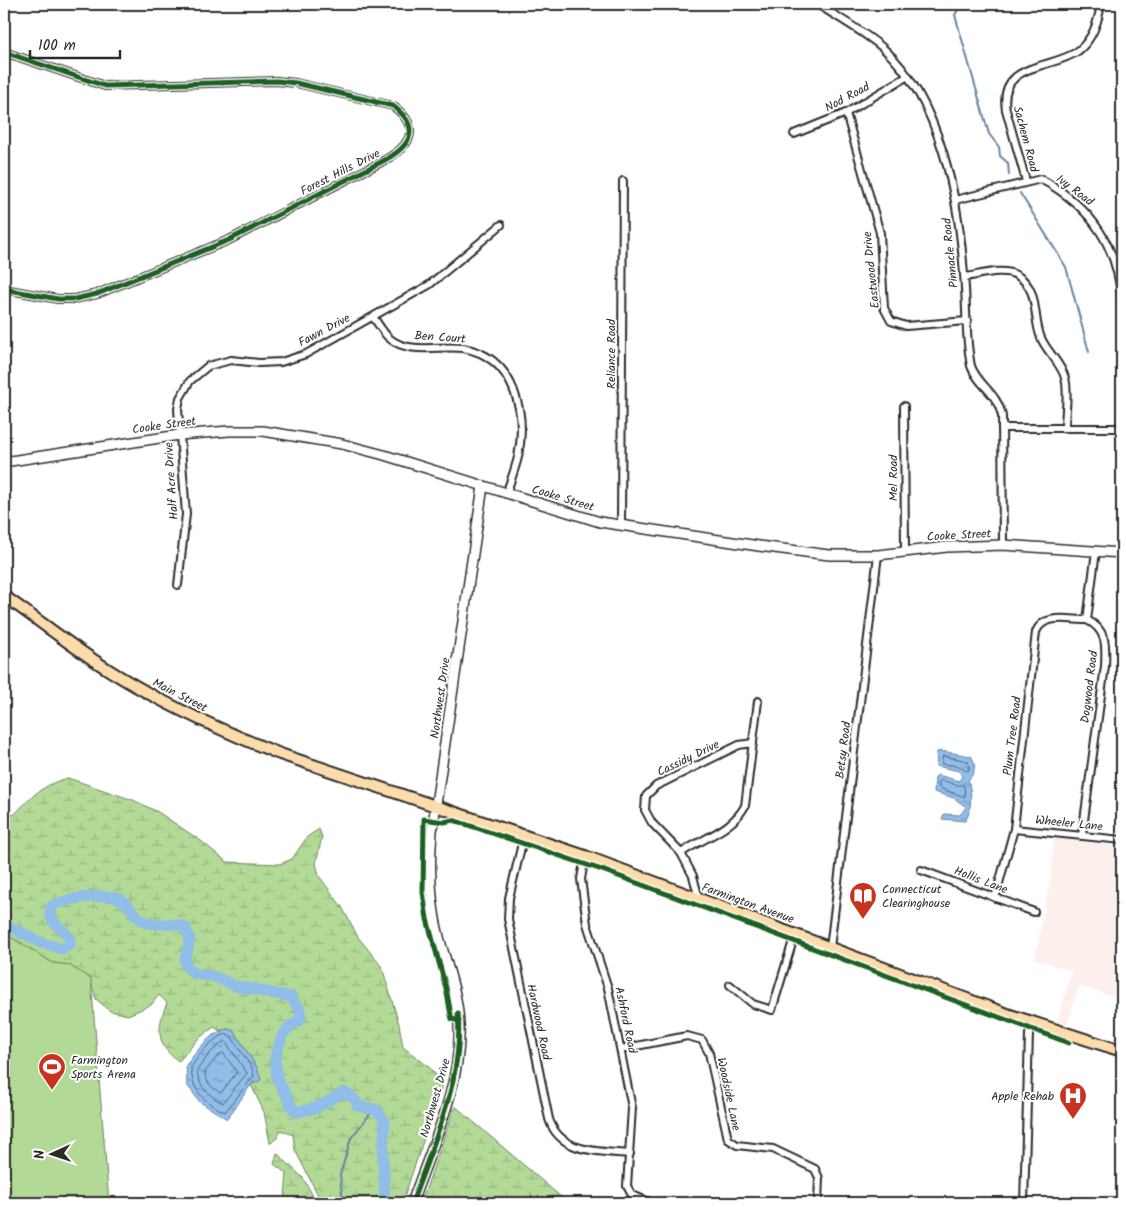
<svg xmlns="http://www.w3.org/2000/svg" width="1126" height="1207" font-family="Kalam,sans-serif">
	<defs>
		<pattern id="wetland-marsh" width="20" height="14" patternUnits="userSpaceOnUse" patternTransform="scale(1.25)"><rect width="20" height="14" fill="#b2d995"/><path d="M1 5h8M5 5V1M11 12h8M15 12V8" fill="none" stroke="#99ba81"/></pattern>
		<pattern id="water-ripples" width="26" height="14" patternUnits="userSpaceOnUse" patternTransform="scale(1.25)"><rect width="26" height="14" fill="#90bdea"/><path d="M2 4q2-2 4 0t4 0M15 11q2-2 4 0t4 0" fill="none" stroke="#769abe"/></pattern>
	</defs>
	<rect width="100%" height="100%" fill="#fff"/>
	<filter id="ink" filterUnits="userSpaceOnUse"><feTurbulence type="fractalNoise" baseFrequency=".02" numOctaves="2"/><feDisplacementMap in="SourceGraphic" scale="10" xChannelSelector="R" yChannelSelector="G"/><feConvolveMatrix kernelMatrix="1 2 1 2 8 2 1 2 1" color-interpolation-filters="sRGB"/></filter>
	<g filter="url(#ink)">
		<path fill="#fdefeb" d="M 1054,838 L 1122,847 L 1122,999 L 1079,986 L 1067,1025 L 1057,1022 L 1072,971 L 1035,959 L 1051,875 Z"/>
		<g fill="url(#wetland-marsh)" stroke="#6e8260">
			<path d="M 68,778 L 133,800 L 158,812 L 201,841 L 227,862 L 280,864 L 292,859 L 307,837 L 319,829 L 322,837 L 316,863 L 319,876 L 342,907 L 358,937 L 382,967 L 399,1024 L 403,1047 L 428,1066 L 443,1083 L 402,1203 L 322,1203 L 295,1150 L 293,1135 L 280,1130 L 277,1138 L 270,1143 L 264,1112 L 251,1085 L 261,1079 L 256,1066 L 234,1031 L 228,1029 L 220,1031 L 214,1027 L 198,1039 L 179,1061 C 155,1047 157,1025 167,1003 L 159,995 L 151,1005 L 128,1015 L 110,1011 L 96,999 L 90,979 L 69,965 L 53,963 L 4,933 L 4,812 L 14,815 C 32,796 42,785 68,778 Z"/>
			<path d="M 455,1106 L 568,1203 L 421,1203 Z"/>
			<path d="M 277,1153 L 303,1178 L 317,1203 L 281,1203 L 285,1196 L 287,1174 L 274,1164 Z"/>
		</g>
		<path fill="#b2d995" stroke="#6e8260" d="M 4,933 L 53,963 L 69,965 L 91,979 L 109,1203 L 4,1203 Z"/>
		<g fill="url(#water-ripples)" stroke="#68839e">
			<path d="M 941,751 L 971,756 C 977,764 975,774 968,780 C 972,790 972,813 965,821 L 942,819 L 944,814 L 960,815 L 966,807 L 954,798 L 934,792 L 935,777 L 938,775 L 959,781 L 962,776 L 959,771 L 936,766 L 937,752 Z"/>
			<path d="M 228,1029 L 234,1031 L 256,1066 L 261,1080 L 251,1085 L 227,1119 L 200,1102 L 187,1085 L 186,1065 C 197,1052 209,1032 228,1029 Z"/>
		</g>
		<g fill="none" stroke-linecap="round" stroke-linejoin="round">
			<g stroke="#536577" stroke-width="1">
				<path d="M 943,756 L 968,761 L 969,770 L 966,771 L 959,766 L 942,764 Z"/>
				<path d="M 942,780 L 956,785 L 964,785 L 965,797 L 939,788 L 939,782 Z"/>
				<path d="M 227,1034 L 231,1036 L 252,1068 L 254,1076 L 225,1112 C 204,1102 192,1091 191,1068 C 198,1056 212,1037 227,1034 Z"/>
				<path d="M 225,1041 L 247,1073 L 223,1103 C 209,1096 198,1086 197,1070 L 210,1053 Z"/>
				<path d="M 223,1053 L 237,1072 L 221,1093 C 213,1089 205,1082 205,1072 L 216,1058 Z"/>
			</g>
			<g stroke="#68839e" stroke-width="2">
				<path d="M 961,4 L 955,15 L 989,134 L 999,147 L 1000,156 L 1008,163 L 1009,175"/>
				<path d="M 1020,193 L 1066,267 L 1089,352"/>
				<path d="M 343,1203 L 340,1175 L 351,1138 L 374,1109"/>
			</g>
			<path stroke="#90bdea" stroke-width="11" d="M 4,924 L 42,943 L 63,949 L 70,945 L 70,938 C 62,928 46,921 51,907 C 63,898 107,893 120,899 C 131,905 134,918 146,922 C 157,926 172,922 185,927 L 190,940 L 185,960 L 187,967 L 195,974 L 212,976 L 236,986 L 291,997 L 300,1010 L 301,1019 L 288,1028 L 282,1036 L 275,1057 L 277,1078 L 293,1109 L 297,1112 L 316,1108 L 344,1092 L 354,1098 L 358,1106 L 377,1110 L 385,1122 L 383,1156 L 385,1203"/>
			<defs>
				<g id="minor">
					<path d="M 817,4 C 839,18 863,31 883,48 C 941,100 959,201 964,275 C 967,305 965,336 971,366 C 978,386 997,391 1002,416 L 1003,545"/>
					<path d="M 4,52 L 105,86 L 277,81 L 296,83 L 393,106 C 421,127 412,145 385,160 L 229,240 L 97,294 L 75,299 L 58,299 L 4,289"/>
					<path d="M 846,113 L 880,233 L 884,308 L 891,321 L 906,326 L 967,321"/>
					<path d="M 794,134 L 846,113 L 908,76"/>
					<path d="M 1026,181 L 1006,110 C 998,61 1052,70 1078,51 C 1093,39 1098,22 1101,4"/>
					<path d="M 955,200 L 1041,179 C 1092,207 1118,246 1122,304"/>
					<path d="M 965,277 C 980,275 1004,267 1018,276 C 1040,290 1032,316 1041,338 C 1047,352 1061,363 1065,378 C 1069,392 1065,413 1065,428"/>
					<path d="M 373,317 C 378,323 383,333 389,338 C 409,355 440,345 463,348 C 515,357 527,413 518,457 C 515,470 510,482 506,494"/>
					<path d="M 904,406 L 905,550"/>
					<path d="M 1002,428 L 1116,428 L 1122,426"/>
					<path d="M 621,526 L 623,181"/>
					<path d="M 178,585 L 186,514 L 178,409 L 180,398 L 190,381 L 208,366 L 231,360 L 259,363 L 281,362 L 306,354 L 429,285 L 501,225"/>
					<path d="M 1014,829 L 1122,840"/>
					<path d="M 524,835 L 509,898 L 508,919 L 549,1119 C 560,1154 600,1151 630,1154"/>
					<path d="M 1082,835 L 1105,666 C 1106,645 1107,630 1087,620 L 1096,551"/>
					<path d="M 681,853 L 652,823 L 645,810 L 646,796 L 656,786 L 739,745 L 753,743"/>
					<path d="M 585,856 L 581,879 L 587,924 L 608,988 L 632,1108 L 627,1186 L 632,1195 L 652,1203"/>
					<path d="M 921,870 L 1034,912"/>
					<path d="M 995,898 L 1014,829 L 1036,632 C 1043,613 1069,620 1087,620"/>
					<path d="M 699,899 L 693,876 L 681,853 C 704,837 731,831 745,806 L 758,701"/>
					<path d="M 830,948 L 878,555"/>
					<path d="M 730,985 L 753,1004 L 772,1010 L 795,934"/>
					<path d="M 621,1049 L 687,1036 L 702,1040 L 709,1053 L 728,1139 L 737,1145 L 773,1149 L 815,1169 L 819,1178 L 818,1203"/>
					<path d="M 1024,1203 L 1029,1034 L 1033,1024"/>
				</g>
				<g id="secondary">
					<path d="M 4,462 L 179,435 L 229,431 L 263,431 L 342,444 L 384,455 L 600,522 L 759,546 L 829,555 L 878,555 L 947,547 L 1003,545 L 1122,553"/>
					<path d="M 412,1203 C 431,1147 462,1086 459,1025 C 458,994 447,966 439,937 C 430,903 429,866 432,831 L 483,486"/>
				</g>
				<path id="trunk" d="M 4,596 C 40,621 75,649 112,672 C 165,705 222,731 280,754 L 585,856 L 1007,1014 L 1122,1051"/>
			</defs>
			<use href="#minor" stroke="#2b2b2b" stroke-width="10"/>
			<use href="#secondary" stroke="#2b2b2b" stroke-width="12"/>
			<use href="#trunk" stroke="#2b2b2b" stroke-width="14"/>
			<use href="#minor" stroke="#fff" stroke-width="6"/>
			<use href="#secondary" stroke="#fff" stroke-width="9"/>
			<use href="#trunk" stroke="#fddcac" stroke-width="10"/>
			<defs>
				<g id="cycleway">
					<path d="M 4,52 L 105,86 L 277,81 L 296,83 L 393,106 C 421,127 412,145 385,160 L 229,240 L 97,294 L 75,299 L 58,299 L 4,289"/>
					<path d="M 459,1021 L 452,1019 L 451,1015 L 446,988 L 427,919 L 423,892 L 424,819 L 444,822 L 453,820 L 602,870 L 1069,1043"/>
					<path d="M 412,1203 C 433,1143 464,1079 458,1013"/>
				</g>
			</defs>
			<use href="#cycleway" stroke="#fff" stroke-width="8"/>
			<use href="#cycleway" stroke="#1b5e20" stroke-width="5"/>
		</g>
	</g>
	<defs>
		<symbol id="library-pin" viewBox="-11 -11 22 30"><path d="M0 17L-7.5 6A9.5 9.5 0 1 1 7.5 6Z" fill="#c8321e" stroke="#fff"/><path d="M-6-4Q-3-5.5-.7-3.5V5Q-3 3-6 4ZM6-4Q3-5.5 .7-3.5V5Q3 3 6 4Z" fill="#fff"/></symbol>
		<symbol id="stadium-pin" viewBox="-11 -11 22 30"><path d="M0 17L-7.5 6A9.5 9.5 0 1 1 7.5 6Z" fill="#c8321e" stroke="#fff"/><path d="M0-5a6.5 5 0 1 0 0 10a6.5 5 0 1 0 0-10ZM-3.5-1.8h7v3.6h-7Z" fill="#fff"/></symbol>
		<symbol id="hospital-pin" viewBox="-11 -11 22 30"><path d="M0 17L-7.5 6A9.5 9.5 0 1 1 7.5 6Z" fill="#c8321e" stroke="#fff"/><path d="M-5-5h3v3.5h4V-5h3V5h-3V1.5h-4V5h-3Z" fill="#fff"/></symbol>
	</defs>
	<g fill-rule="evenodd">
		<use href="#library-pin" x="847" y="880" width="32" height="43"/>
		<use href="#stadium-pin" x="36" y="1051" width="32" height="43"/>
		<use href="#hospital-pin" x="1057" y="1080" width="32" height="43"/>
	</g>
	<g text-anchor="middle" stroke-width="4" stroke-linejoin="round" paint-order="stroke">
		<g font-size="12" fill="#2b2b2b" stroke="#fff">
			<text transform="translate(847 97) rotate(-28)" y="4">Nod Road</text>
			<text transform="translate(1026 139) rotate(75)" y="4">Sachem Road</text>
			<text transform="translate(340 172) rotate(-27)" y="4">Forest Hills Drive</text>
			<text transform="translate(1075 190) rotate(37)" y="4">Ivy Road</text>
			<text transform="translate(950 253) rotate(-96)" y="4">Pinnacle Road</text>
			<text transform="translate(871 270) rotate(-96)" y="4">Eastwood Drive</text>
			<text transform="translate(324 330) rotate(-28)" y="4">Fawn Drive</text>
			<text transform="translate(440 337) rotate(4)" y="4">Ben Court</text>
			<text transform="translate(611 354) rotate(-90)" y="4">Reliance Road</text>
			<text transform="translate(164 425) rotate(-8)" y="4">Cooke Street</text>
			<text transform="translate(893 478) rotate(-90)" y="4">Mel Road</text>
			<text transform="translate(171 481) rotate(-94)" y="4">Half Acre Drive</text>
			<text transform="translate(563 498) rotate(17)" y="4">Cooke Street</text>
			<text transform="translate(959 535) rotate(-3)" y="4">Cooke Street</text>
			<text transform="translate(1089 687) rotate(-83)" y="4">Dogwood Road</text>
			<text transform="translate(180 695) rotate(27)" y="4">Main Street</text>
			<text transform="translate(440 698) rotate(-82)" y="4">Northwest Drive</text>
			<text transform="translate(1012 736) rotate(-83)" y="4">Plum Tree Road</text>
			<text transform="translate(843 750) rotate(-83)" y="4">Betsy Road</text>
			<text transform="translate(688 758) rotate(-26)" y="4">Cassidy Drive</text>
			<text transform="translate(1069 823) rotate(6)" y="4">Wheeler Lane</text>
			<text transform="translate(981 880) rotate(21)" y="4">Hollis Lane</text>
			<text transform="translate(748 903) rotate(20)" y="4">Farmington Avenue</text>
			<text transform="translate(626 1020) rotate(78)" y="4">Ashford Road</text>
			<text transform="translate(539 1022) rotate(78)" y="4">Hardwood Road</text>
			<text transform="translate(729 1094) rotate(78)" y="4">Woodside Lane</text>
			<text transform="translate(435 1098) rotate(-74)" y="4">Northwest Drive</text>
		</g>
		<g font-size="12" fill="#2b2b2b" stroke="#fff" text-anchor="start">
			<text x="882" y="893">Connecticut<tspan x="882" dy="14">Clearinghouse</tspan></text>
			<text x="71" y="1064">Farmington<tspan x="71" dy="14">Sports Arena</tspan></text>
			<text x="1054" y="1100" text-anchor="end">Apple Rehab</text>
		</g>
	</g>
	<rect width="1126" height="1207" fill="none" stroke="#fff" stroke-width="20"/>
	<rect x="10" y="10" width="1106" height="1187" fill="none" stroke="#2b2b2b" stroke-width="2" filter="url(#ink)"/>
	<g transform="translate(52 1154) rotate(267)" stroke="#ffffff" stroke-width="4" paint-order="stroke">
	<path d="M0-4L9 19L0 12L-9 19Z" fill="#2b2b2b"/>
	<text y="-8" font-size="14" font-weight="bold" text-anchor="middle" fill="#2b2b2b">N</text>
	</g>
	<path d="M30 50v8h90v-8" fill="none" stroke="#2b2b2b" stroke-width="2.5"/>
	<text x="38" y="50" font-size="15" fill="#2b2b2b" stroke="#ffffff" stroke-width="4" paint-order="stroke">100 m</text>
</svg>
